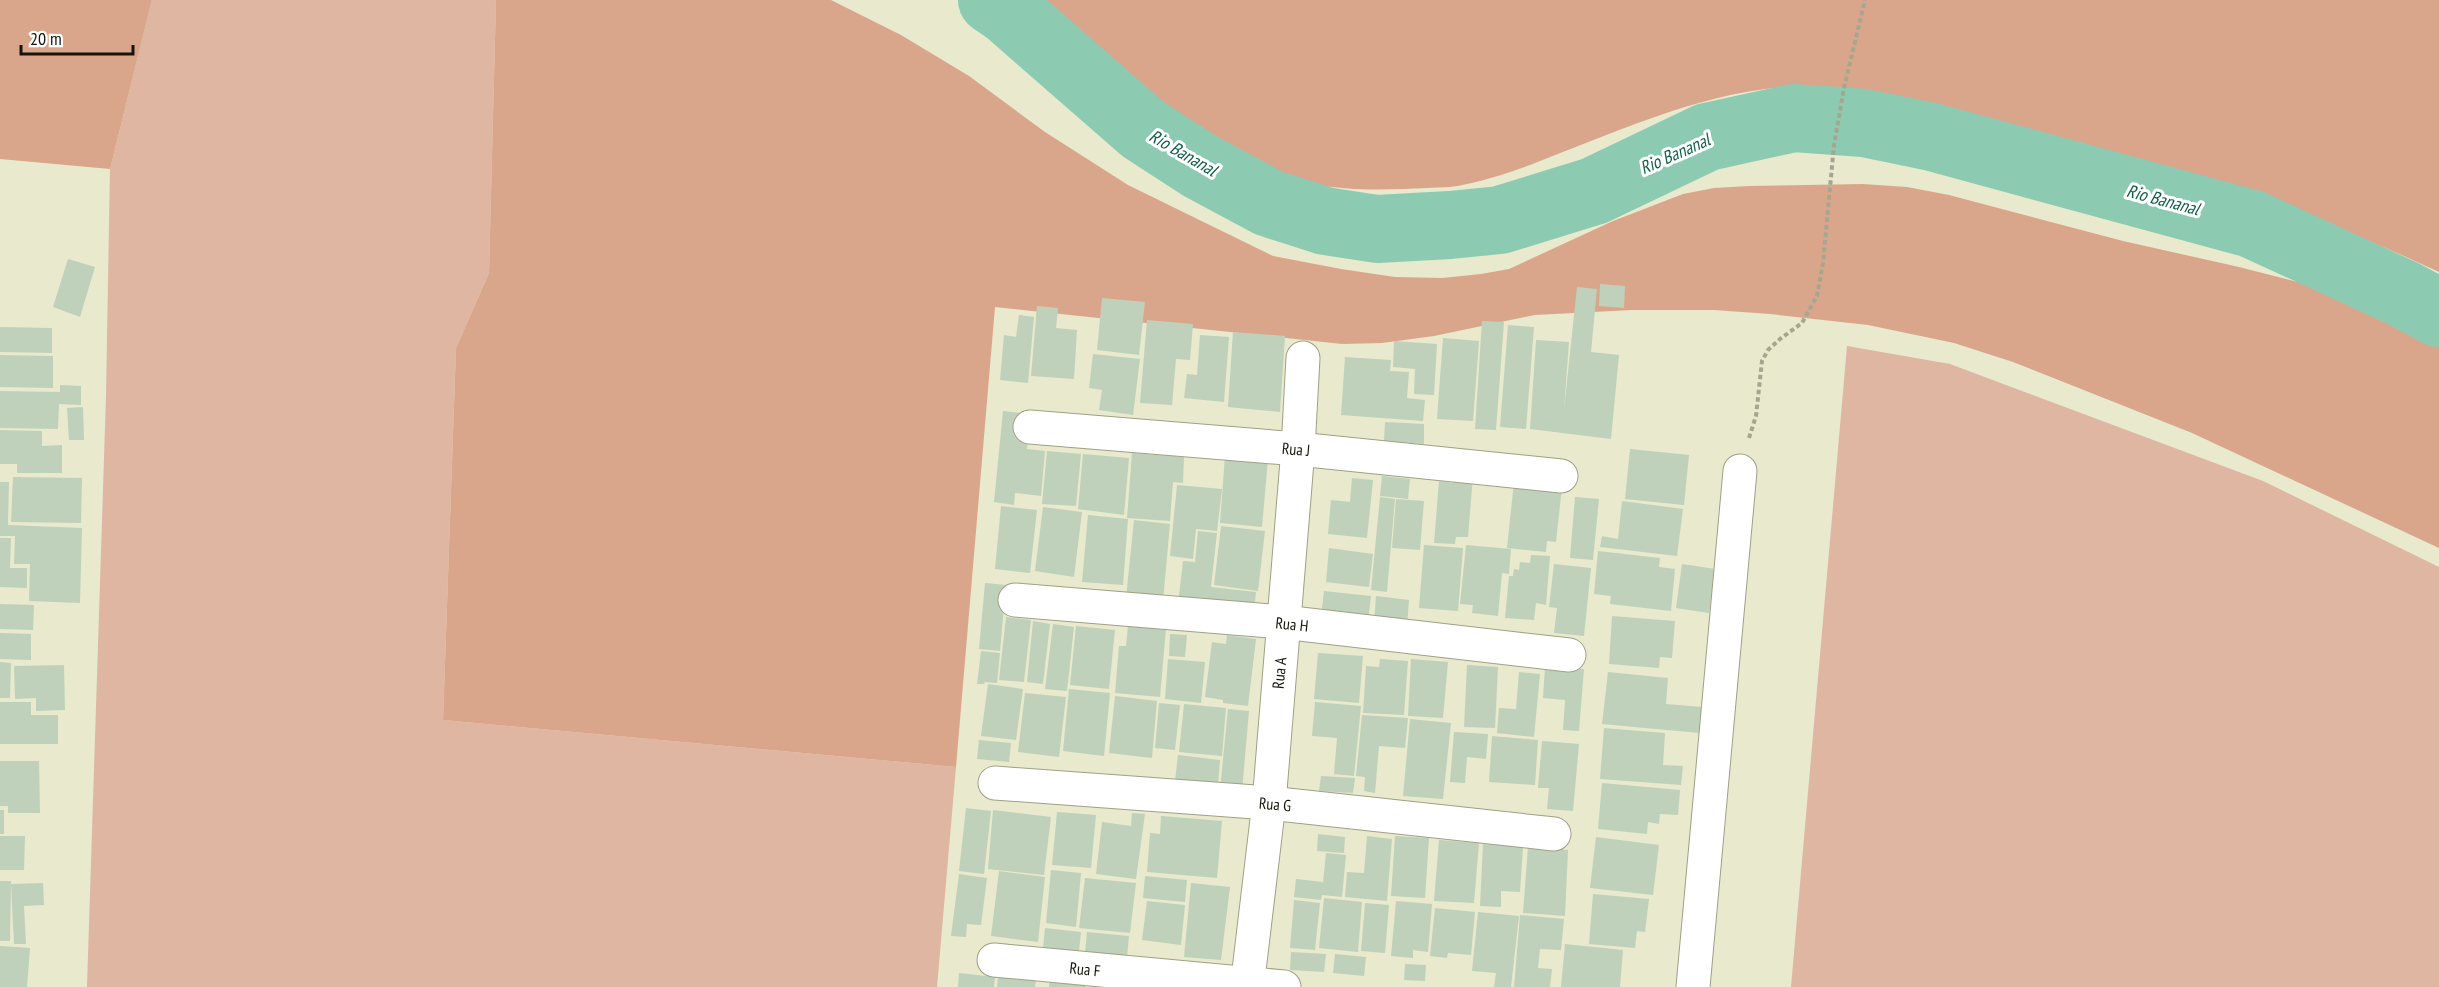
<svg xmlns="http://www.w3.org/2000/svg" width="2439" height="987" font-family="'PT Sans Narrow',sans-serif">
	<rect width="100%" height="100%" fill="#e8e9cd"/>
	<g fill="#deb6a1">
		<path d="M 152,0 L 496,0 L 489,273 L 456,348 L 443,720 L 956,767 L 937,987 L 87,987 L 106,396 L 110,169 Z"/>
		<path d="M 1847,346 L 1950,364 L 2263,481 L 2439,567 L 2439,987 L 1791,987 Z"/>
	</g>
	<g fill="#daa68b">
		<path d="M 0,0 L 152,0 L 110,169 L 0,159 Z"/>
		<path d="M 496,0 L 831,0 L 901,35 L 969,76 L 1045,132 L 1128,185 L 1273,256 L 1341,269 L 1395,277 L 1442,278 L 1481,274 L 1509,269 L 1613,221 L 1683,194 L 1714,188 L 1749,186 L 1863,184 L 1907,187 L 1949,195 L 2123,241 L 2239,267 L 2310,285 L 2351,300 L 2439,336 L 2439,548 L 2192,433 L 2013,362 L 1954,343 L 1868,325 L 1770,314 L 1714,310 L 1632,310 L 1535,315 L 1434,336 L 1382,343 L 1342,344 L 995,307 L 956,767 L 443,720 L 456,348 L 489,273 Z"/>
		<path d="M 1029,0 L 2439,0 L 2439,272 C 2284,199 2116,149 1948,112 C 1911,103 1874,95 1836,90 C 1824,88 1811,85 1799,86 C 1705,90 1617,132 1530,165 C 1509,173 1471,185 1450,187 C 1434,188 1419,188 1404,189 C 1374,190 1343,190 1313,184 C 1203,162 1114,67 1029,0 Z"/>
	</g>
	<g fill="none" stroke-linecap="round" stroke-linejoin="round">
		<path stroke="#8dcab2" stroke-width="68" d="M 992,0 L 1008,11 L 1143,129 L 1200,166 L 1269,203 L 1325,221 L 1377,229 L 1450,225 L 1500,220 L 1594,191 L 1707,137 L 1794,118 L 1864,123 L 1932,137 L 2252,224 L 2404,294 L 2439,313"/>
	</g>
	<g fill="#bfd1ba">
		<path d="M 68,259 L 95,267 L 80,317 L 53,307 Z"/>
		<path d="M 1600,284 L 1625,286 L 1624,308 L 1599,306 Z"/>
		<path d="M 1577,287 L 1597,289 L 1591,352 L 1619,355 L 1611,439 L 1530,429 L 1536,340 L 1569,342 L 1564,410 Z"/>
		<path d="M 1102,298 L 1145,302 L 1139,355 L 1097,350 Z"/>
		<path d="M 1037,306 L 1058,308 L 1056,328 L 1077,330 L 1074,379 L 1031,376 Z"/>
		<path d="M 1019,315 L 1034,317 L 1028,383 L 1000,380 L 1004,335 L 1016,337 Z"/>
		<path d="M 1147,320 L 1193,324 L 1190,360 L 1176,359 L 1172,405 L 1140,403 Z"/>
		<path d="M 1482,321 L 1504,322 L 1496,430 L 1475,429 Z"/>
		<path d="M 1508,325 L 1534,327 L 1526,429 L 1500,427 Z"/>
		<path d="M 0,327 L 52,328 L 52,353 L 0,352 Z"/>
		<path d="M 1233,332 L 1285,336 L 1280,412 L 1228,407 Z"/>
		<path d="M 1200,335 L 1229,337 L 1224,402 L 1184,398 L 1187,374 L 1197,375 Z"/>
		<path d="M 1443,338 L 1479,341 L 1473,421 L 1437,419 Z"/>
		<path d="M 1394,341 L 1437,344 L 1434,395 L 1414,394 L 1415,369 L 1393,367 Z"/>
		<path d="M 1093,354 L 1140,359 L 1133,415 L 1099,410 L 1102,390 L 1089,388 Z"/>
		<path d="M 0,355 L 53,356 L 53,388 L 0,387 Z"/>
		<path d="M 1345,357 L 1391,360 L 1390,371 L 1409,372 L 1407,398 L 1425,400 L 1423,421 L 1341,415 Z"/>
		<path d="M 60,385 L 81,386 L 81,405 L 59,404 L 58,429 L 0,428 L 0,391 L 60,392 Z"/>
		<path d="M 83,407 L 84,440 L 69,440 L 67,408 Z"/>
		<path d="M 1003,411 L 1030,414 L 1027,449 L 1045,451 L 1041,496 L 1015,493 L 1014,505 L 994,502 Z"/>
		<path d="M 1385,422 L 1424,424 L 1424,444 L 1384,441 Z"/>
		<path d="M 0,430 L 42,431 L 42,446 L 62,445 L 62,473 L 17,473 L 17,464 L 0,464 Z"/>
		<path d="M 1630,449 L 1689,455 L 1684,505 L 1625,499 Z"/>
		<path d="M 1047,451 L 1081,454 L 1076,506 L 1042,504 Z"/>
		<path d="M 1132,453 L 1184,457 L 1183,483 L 1173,482 L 1170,521 L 1127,518 Z"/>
		<path d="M 1083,454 L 1129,458 L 1124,515 L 1078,509 Z"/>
		<path d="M 1225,456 L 1268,459 L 1262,527 L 1220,523 Z"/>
		<path d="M 1454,474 L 1473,476 L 1468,537 L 1456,537 L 1455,544 L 1434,543 L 1439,481 L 1453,483 Z"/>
		<path d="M 1382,476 L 1410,479 L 1408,499 L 1380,496 Z"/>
		<path d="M 13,477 L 82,478 L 81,523 L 11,522 Z"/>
		<path d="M 1352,478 L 1373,480 L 1367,538 L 1328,534 L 1331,500 L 1350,502 Z"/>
		<path d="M 0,482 L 9,482 L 8,525 L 82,528 L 80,603 L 29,601 L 30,564 L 14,564 L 15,536 L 0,536 Z"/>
		<path d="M 1514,482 L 1562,487 L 1556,542 L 1547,541 L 1546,552 L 1507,548 Z"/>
		<path d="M 1177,485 L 1222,489 L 1217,531 L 1196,529 L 1193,559 L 1170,556 Z"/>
		<path d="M 1380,497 L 1395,499 L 1387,592 L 1371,590 Z"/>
		<path d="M 1575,497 L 1599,499 L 1593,560 L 1570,558 Z"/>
		<path d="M 1396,499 L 1424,501 L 1420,550 L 1392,548 Z"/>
		<path d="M 1622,501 L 1683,509 L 1677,556 L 1600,547 L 1602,536 L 1618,539 Z"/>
		<path d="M 1001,506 L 1037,510 L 1030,573 L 995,569 Z"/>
		<path d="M 1043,507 L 1082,512 L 1074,577 L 1035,571 Z"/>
		<path d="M 1088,515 L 1128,519 L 1123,585 L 1082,582 Z"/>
		<path d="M 1134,520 L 1170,524 L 1163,601 L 1126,598 Z"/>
		<path d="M 1221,526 L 1265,531 L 1258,591 L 1214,585 Z"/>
		<path d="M 1198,531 L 1217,533 L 1211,587 L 1256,592 L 1254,613 L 1178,604 L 1183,561 L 1195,562 Z"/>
		<path d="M 0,538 L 11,538 L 10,568 L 27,568 L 27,588 L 0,587 Z"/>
		<path d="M 1424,545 L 1463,548 L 1458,611 L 1419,608 Z"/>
		<path d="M 1466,545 L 1511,549 L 1509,574 L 1502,573 L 1498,616 L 1472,613 L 1473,605 L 1460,604 Z"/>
		<path d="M 1329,548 L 1373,554 L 1369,587 L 1326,582 Z"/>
		<path d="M 1598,551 L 1660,558 L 1659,567 L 1675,569 L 1671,611 L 1610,604 L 1611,596 L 1594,594 Z"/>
		<path d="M 1531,555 L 1550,556 L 1546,605 L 1536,603 L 1534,620 L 1505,618 L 1509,576 L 1513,576 L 1514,569 L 1519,570 L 1520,562 L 1530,563 Z"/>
		<path d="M 1554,564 L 1591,568 L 1584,636 L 1554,633 L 1557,608 L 1549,607 Z"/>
		<path d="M 1682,564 L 1716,569 L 1709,613 L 1676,608 Z"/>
		<path d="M 985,583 L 1006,585 L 1000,651 L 979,649 Z"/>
		<path d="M 1324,591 L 1371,596 L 1368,622 L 1321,617 Z"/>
		<path d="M 1376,596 L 1409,600 L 1407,626 L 1374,623 Z"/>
		<path d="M 0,604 L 34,605 L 33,630 L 0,629 Z"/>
		<path d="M 1612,616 L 1675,621 L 1672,658 L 1660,657 L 1659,668 L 1609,664 Z"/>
		<path d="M 1006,617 L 1031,620 L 1024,682 L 999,680 Z"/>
		<path d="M 1033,621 L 1050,624 L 1043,684 L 1027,682 Z"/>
		<path d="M 1053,624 L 1074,627 L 1067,691 L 1045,689 Z"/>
		<path d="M 1128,625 L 1166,628 L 1160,697 L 1115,693 L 1119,646 L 1126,646 Z"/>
		<path d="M 1076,626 L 1115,630 L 1109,689 L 1070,685 Z"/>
		<path d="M 0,633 L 31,634 L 31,660 L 0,659 Z"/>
		<path d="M 1170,634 L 1187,635 L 1185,657 L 1169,656 Z"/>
		<path d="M 1227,635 L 1256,639 L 1248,706 L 1223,703 L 1223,700 L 1205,697 L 1212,642 L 1226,644 Z"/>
		<path d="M 981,651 L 1000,653 L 997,683 L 985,682 L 984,684 L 977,684 Z"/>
		<path d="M 1318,653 L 1363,656 L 1359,703 L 1314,699 Z"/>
		<path d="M 1168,659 L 1205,662 L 1201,703 L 1165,699 Z"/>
		<path d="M 1380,659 L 1408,661 L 1404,715 L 1363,713 L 1366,666 L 1379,667 Z"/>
		<path d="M 1411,659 L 1448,662 L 1443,718 L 1408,716 Z"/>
		<path d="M 0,662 L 11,663 L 10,698 L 0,698 Z"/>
		<path d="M 64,665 L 65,710 L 36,711 L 36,698 L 15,699 L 14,666 Z"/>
		<path d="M 1467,665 L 1498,667 L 1495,728 L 1464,727 Z"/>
		<path d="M 1545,667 L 1584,669 L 1579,731 L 1563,730 L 1565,700 L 1543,698 Z"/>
		<path d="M 1519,672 L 1540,674 L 1534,737 L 1497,733 L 1499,708 L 1516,709 Z"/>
		<path d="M 1608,672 L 1668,678 L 1666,704 L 1702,707 L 1699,733 L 1602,724 Z"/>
		<path d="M 988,684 L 1023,689 L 1016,740 L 981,736 Z"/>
		<path d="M 1069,689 L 1110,693 L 1104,756 L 1063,751 Z"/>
		<path d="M 1025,693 L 1066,697 L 1059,757 L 1018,752 Z"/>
		<path d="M 1115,696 L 1157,701 L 1152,758 L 1109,753 Z"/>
		<path d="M 0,702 L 31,702 L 31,715 L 58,715 L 58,744 L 0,744 Z"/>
		<path d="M 1315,702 L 1361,706 L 1354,776 L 1334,774 L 1337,738 L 1312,736 Z"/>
		<path d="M 1159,703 L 1180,705 L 1175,750 L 1155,748 Z"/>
		<path d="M 1184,704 L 1226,708 L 1222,756 L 1179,752 Z"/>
		<path d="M 1228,709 L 1249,711 L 1242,791 L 1220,790 Z"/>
		<path d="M 1362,715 L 1408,718 L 1405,748 L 1379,746 L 1375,793 L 1364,791 L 1365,777 L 1356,776 Z"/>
		<path d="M 1410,719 L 1451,723 L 1443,799 L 1403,796 Z"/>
		<path d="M 1604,728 L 1665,733 L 1663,765 L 1683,766 L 1681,785 L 1600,779 Z"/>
		<path d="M 1454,732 L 1488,734 L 1486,759 L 1467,757 L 1465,783 L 1450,782 Z"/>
		<path d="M 1492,736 L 1538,740 L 1535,785 L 1489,782 Z"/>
		<path d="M 979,740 L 1011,743 L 1009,762 L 977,759 Z"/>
		<path d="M 1542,741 L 1579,744 L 1573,811 L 1547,809 L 1549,788 L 1538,788 Z"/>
		<path d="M 1178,755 L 1220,760 L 1218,786 L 1175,781 Z"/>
		<path d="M 0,761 L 39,761 L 40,813 L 8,813 L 8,806 L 0,806 Z"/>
		<path d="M 1321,776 L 1355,778 L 1353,793 L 1319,791 Z"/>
		<path d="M 1602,783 L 1680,790 L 1678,815 L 1660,814 L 1659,824 L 1648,822 L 1647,834 L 1598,829 Z"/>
		<path d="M 966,808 L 991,811 L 984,874 L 959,871 Z"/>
		<rect x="0" y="810" width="4" height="24"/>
		<path d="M 993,810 L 1051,817 L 1044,875 L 988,869 Z"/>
		<path d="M 1057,812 L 1096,815 L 1091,868 L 1052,865 Z"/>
		<path d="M 1132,813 L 1145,814 L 1136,879 L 1096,874 L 1102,822 L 1131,826 Z"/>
		<path d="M 1161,816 L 1222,821 L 1217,878 L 1147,872 L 1150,833 L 1160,834 Z"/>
		<path d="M 1318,834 L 1345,837 L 1344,853 L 1317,851 Z"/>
		<path d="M 0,836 L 25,836 L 24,870 L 0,870 Z"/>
		<path d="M 1367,836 L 1392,839 L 1387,901 L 1345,897 L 1347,872 L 1364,873 Z"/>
		<path d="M 1395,836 L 1429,838 L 1425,898 L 1391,896 Z"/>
		<path d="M 1596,837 L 1659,845 L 1653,895 L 1590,888 Z"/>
		<path d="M 1439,840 L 1479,843 L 1474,903 L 1434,901 Z"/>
		<path d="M 1483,844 L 1523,847 L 1520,892 L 1501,891 L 1501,907 L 1480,906 Z"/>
		<path d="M 1528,847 L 1568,850 L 1565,916 L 1523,913 Z"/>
		<path d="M 1326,853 L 1346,855 L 1342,897 L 1322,895 L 1321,900 L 1294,897 L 1296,879 L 1323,882 Z"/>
		<path d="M 1051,870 L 1081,873 L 1076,927 L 1046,923 Z"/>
		<path d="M 999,871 L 1045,877 L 1038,942 L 991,936 Z"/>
		<path d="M 959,874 L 987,878 L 981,925 L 967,924 L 966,937 L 951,936 Z"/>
		<path d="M 1145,876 L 1187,880 L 1185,902 L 1143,898 Z"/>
		<path d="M 1085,878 L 1136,883 L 1130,933 L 1079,928 Z"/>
		<path d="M 0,881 L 11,881 L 10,941 L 0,941 Z"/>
		<path d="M 43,883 L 44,905 L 24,906 L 26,944 L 14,944 L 11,884 Z"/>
		<path d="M 1191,883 L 1230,887 L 1221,960 L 1184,957 Z"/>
		<path d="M 1593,894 L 1649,899 L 1645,932 L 1637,931 L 1635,948 L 1589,944 Z"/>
		<path d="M 1324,898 L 1362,902 L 1358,952 L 1319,948 Z"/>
		<path d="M 1294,900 L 1320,903 L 1315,950 L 1290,948 Z"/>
		<path d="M 1147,901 L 1185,905 L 1181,945 L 1142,940 Z"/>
		<path d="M 1396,901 L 1432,904 L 1428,952 L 1413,950 L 1413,958 L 1391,956 Z"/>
		<path d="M 1365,903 L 1389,905 L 1385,953 L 1361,951 Z"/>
		<path d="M 1435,908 L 1475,912 L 1471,955 L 1448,953 L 1447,958 L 1430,956 Z"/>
		<path d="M 1478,912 L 1519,916 L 1511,987 L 1494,987 L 1496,973 L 1472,971 Z"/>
		<path d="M 1520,915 L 1564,919 L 1561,950 L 1540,949 L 1538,968 L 1552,969 L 1550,987 L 1514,987 Z"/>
		<path d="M 1045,928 L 1081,932 L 1079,951 L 1043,948 Z"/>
		<path d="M 1087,932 L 1129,936 L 1127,957 L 1085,953 Z"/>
		<path d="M 1565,944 L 1623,950 L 1620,987 L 1561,987 Z"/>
		<path d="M 0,946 L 30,948 L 27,987 L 0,987 Z"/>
		<path d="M 1291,952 L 1326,954 L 1324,972 L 1290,970 Z"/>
		<path d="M 1335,954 L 1366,957 L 1364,976 L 1333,973 Z"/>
		<path d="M 1405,964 L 1426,965 L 1425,981 L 1404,980 Z"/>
		<path d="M 959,973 L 995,977 L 994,987 L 958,987 Z"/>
		<path d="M 998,977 L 1036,981 L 1035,987 L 997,987 Z"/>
		<path d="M 1050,978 L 1086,982 L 1085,987 L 1049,987 Z"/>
	</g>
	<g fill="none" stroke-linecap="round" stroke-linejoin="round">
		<defs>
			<g id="minor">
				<path d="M 1030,427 L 1298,449 L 1561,476"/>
				<path d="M 1015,600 L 1283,622 L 1569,655"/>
				<path d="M 995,783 L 1269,803 L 1554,834"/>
				<path d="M 994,960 L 1284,987"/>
				<path d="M 1247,987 L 1269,803 L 1298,449 L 1303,358"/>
				<path d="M 1693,987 L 1740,471"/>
			</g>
		</defs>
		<use href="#minor" stroke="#9fa085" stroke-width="35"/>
		<path stroke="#a5a690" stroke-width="4" stroke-dasharray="4.5 3" stroke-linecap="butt" d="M 1749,438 L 1756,416 L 1762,361 L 1768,350 L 1780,339 L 1802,323 L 1817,296 L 1823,263 L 1834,145 L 1844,88 L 1865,0"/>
		<use href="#minor" stroke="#fff" stroke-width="33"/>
	</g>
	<g text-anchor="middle" stroke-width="6" stroke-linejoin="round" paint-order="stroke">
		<g font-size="16" fill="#15150b" stroke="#fff">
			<text transform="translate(1296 449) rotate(5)" y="6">Rua J</text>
			<text transform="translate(1292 624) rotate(6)" y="6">Rua H</text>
			<text transform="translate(1279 673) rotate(-85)" y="6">Rua A</text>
			<text transform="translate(1275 804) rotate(5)" y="6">Rua G</text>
			<text transform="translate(1085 969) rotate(6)" y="6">Rua F</text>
		</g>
		<g font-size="18" font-style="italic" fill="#125f48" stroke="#fff">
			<text transform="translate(1183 153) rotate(30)" y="6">Rio Bananal</text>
			<text transform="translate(1675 154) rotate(-24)" y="6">Rio Bananal</text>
			<text transform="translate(2163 200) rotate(15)" y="6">Rio Bananal</text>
		</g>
	</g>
	<path d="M21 45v9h112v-9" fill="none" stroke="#15150b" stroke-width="3"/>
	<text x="30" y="45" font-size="18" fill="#15150b" stroke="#ffffff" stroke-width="4.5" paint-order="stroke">20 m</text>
</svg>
